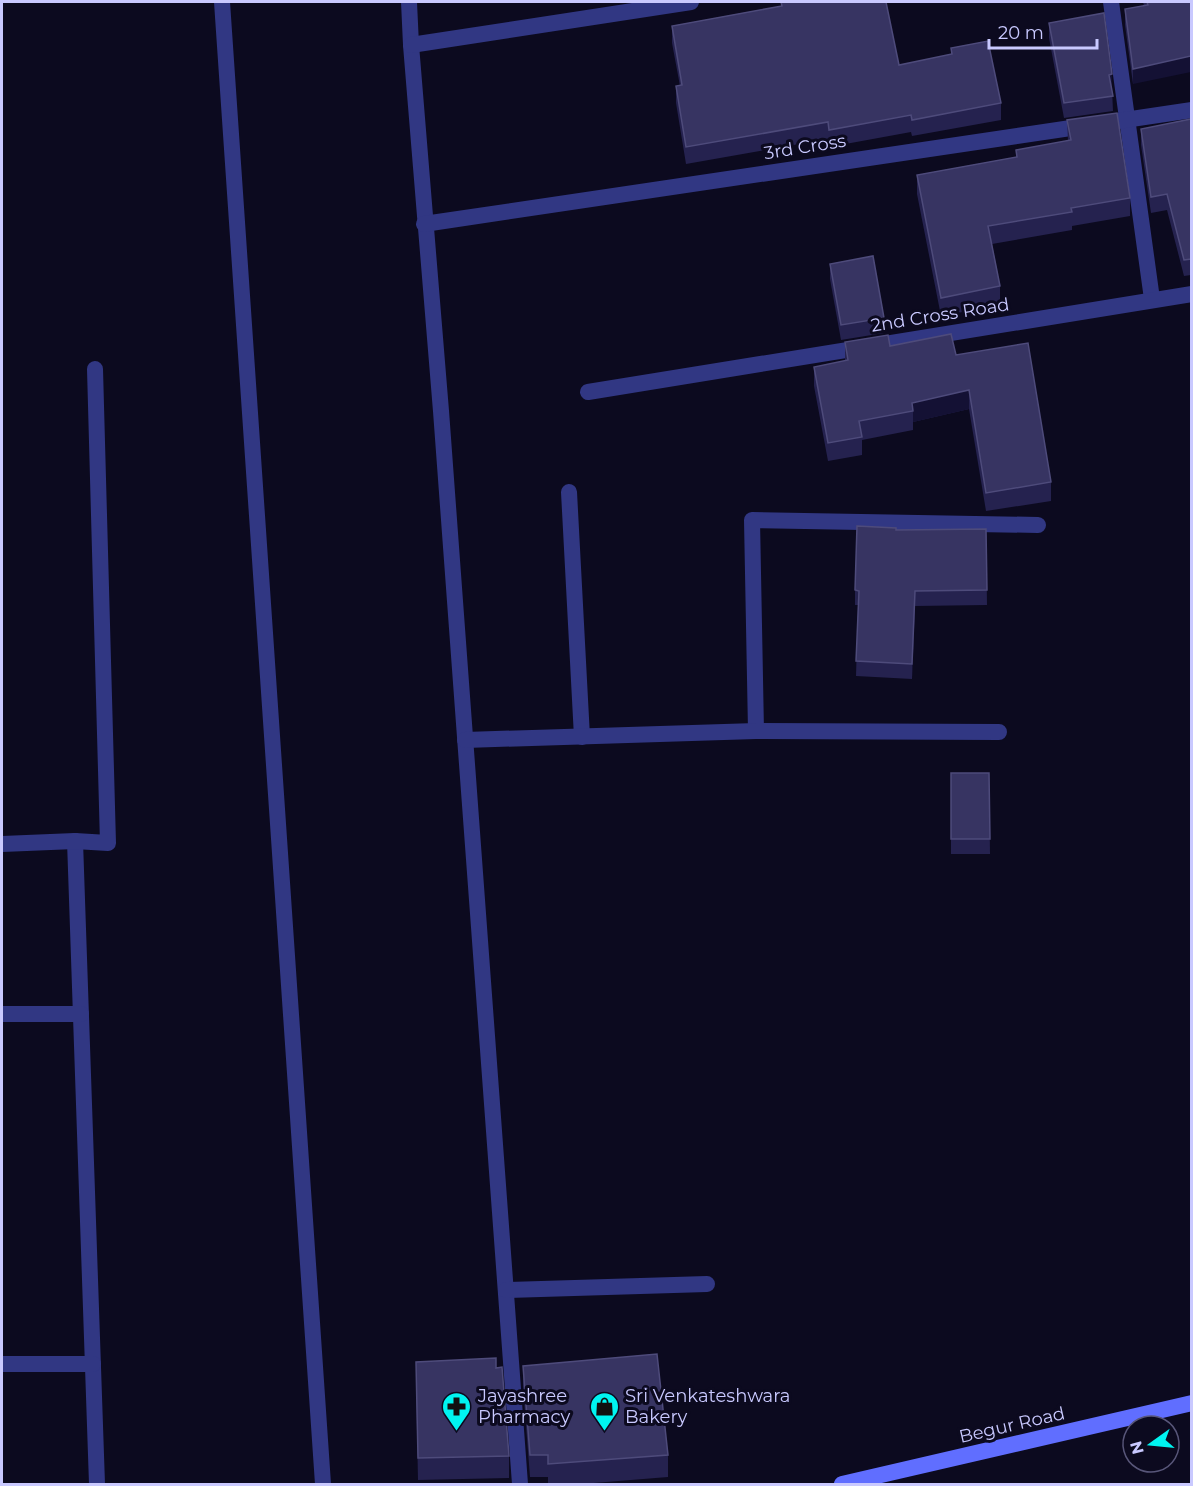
<svg xmlns="http://www.w3.org/2000/svg" width="1193" height="1486" font-family="Montserrat,sans-serif">
	<rect width="100%" height="100%" fill="#0c0a1f"/>
	<g fill="none" stroke-linecap="round" stroke-linejoin="round">
		<g stroke="#313783" stroke-width="16">
			<path d="M 222,2 L 323,1484"/>
			<path d="M 409,2 L 411,45 L 441,411 L 520,1484"/>
			<path d="M 1111,2 L 1152,299"/>
			<path d="M 411,45 L 691,2"/>
			<path d="M 424,224 L 1192,110"/>
			<path d="M 588,392 L 1192,294"/>
			<path d="M 569,492 L 582,737"/>
			<path d="M 756,731 L 752,520 L 1038,525"/>
			<path d="M 465,740 L 756,731 L 999,732"/>
			<path d="M 75,841 L 97,1484"/>
			<path d="M 2,844 L 75,841 L 108,843 L 95,369"/>
			<path d="M 2,1014 L 81,1014"/>
			<path d="M 506,1290 L 707,1284"/>
			<path d="M 2,1364 L 93,1364"/>
		</g>
		<path stroke="#606eff" stroke-width="16" d="M 842,1484 L 1192,1403"/>
	</g>
	<g fill="#25224f">
		<path d="M 781,2 L 899,65 L 951,55 L 951,48 L 1001,103 L 1001,120 L 912,136 L 911,132 L 829,147 L 828,139 L 686,164 L 676,103 L 676,86 L 680,86 L 672,43 L 672,26 L 781,6 Z"/>
		<path d="M 1143,2 L 1191,2 L 1133,84 L 1125,25 L 1125,9 L 1144,6 Z"/>
		<path d="M 1049,23 L 1112,89 L 1113,111 L 1064,118 L 1049,38 Z"/>
		<path d="M 1191,119 L 1191,275 L 1184,276 L 1167,210 L 1151,213 L 1141,145 L 1141,129 Z"/>
		<path d="M 1067,120 L 1130,198 L 1130,216 L 1072,226 L 1072,230 L 992,244 L 1000,286 L 1000,305 L 941,316 L 917,194 L 917,175 L 1016,157 L 1016,150 L 1068,141 Z"/>
		<path d="M 830,264 L 884,318 L 884,333 L 841,340 L 830,279 Z"/>
		<path d="M 845,342 L 890,346 L 956,355 L 1051,482 L 1051,501 L 986,511 L 969,409 L 913,422 L 913,430 L 862,440 L 862,455 L 828,461 L 814,386 L 814,367 L 845,361 Z"/>
		<path d="M 986,529 L 987,605 L 915,606 L 912,679 L 856,676 L 858,605 L 855,605 L 855,590 L 896,530 Z"/>
		<path d="M 951,773 L 989,773 L 990,854 L 951,854 Z"/>
		<path d="M 523,1366 L 668,1455 L 668,1477 L 569,1485 L 548,1485 L 548,1477 L 530,1477 L 523,1387 Z"/>
		<path d="M 496,1368 L 509,1456 L 509,1478 L 418,1480 L 416,1383 Z"/>
	</g>
	<g fill="#141134">
		<path d="M 1191,56 L 1191,72 L 1133,84 L 1133,69 Z"/>
		<path d="M 1112,74 L 1112,89 L 1109,90 L 1109,75 Z"/>
		<path d="M 969,390 L 969,409 L 913,422 L 913,411 L 912,403 Z"/>
		<path d="M 915,591 L 915,606 L 912,679 L 912,664 Z"/>
	</g>
	<g fill="#373462" stroke="#4e4b7b" stroke-width="1.5">
		<path d="M 781,2 L 886,2 L 899,65 L 952,54 L 951,48 L 988,41 L 1001,103 L 912,120 L 911,115 L 829,130 L 828,122 L 686,147 L 676,86 L 682,85 L 672,26 L 782,6 Z"/>
		<path d="M 1147,2 L 1191,2 L 1191,56 L 1133,69 L 1125,9 L 1148,5 Z"/>
		<path d="M 1104,13 L 1112,74 L 1109,75 L 1113,96 L 1064,103 L 1049,23 Z"/>
		<path d="M 1117,113 L 1130,198 L 1071,208 L 1072,212 L 988,226 L 1000,286 L 941,298 L 917,175 L 1017,157 L 1016,150 L 1071,140 L 1067,120 Z"/>
		<path d="M 1191,119 L 1191,259 L 1184,260 L 1167,194 L 1151,197 L 1141,129 Z"/>
		<path d="M 873,256 L 884,318 L 841,325 L 830,264 Z"/>
		<path d="M 951,334 L 956,355 L 1028,343 L 1051,482 L 986,493 L 969,390 L 912,403 L 913,411 L 859,421 L 862,437 L 828,443 L 814,367 L 848,360 L 845,342 L 888,335 L 890,346 Z"/>
		<path d="M 857,526 L 896,528 L 896,530 L 986,529 L 987,590 L 915,591 L 912,664 L 856,661 L 859,591 L 855,590 Z"/>
		<path d="M 951,773 L 989,773 L 990,839 L 951,839 Z"/>
		<path d="M 657,1354 L 668,1455 L 548,1464 L 548,1455 L 530,1455 L 523,1366 Z"/>
		<path d="M 496,1358 L 496,1368 L 502,1367 L 509,1456 L 418,1458 L 416,1362 Z"/>
	</g>
	<defs>
		<symbol id="pharmacy-pin" viewBox="-11 -11 22 30"><path d="M0 17L-7.5 6A9.5 9.5 0 1 1 7.5 6Z" fill="#00f4f1" stroke="#0c0a1f"/><path d="M-2-6h4v4h4v4h-4v4h-4v-4h-4v-4h4Z" fill="#111"/></symbol>
		<symbol id="shop-pin" viewBox="-11 -11 22 30"><path d="M0 17L-7.5 6A9.5 9.5 0 1 1 7.5 6Z" fill="#00f4f1" stroke="#0c0a1f"/><path d="M-5-2.5h2.3a2.7 3.5 0 0 1 5.4 0H5L5.5 6h-11ZM-1.5-2.5h3a1.5 2.3 0 0 0-3 0Z" fill="#111"/></symbol>
	</defs>
	<g fill-rule="evenodd">
		<use href="#pharmacy-pin" x="440" y="1390" width="33" height="45"/>
		<use href="#shop-pin" x="588" y="1390" width="33" height="45"/>
	</g>
	<g text-anchor="middle" stroke-width="6" stroke-linejoin="round" paint-order="stroke">
		<g font-size="18" fill="#c9c9ff" stroke="#0c0a1f">
			<text transform="translate(805 147) rotate(-9)" y="6">3rd Cross</text>
			<text transform="translate(940 315) rotate(-9)" y="6">2nd Cross Road</text>
			<text transform="translate(1012 1425) rotate(-13)" y="6">Begur Road</text>
		</g>
		<g font-size="18" fill="#c9c9ff" stroke="#0c0a1f" text-anchor="start">
			<text x="478" y="1402">Jayashree<tspan x="478" dy="21">Pharmacy</tspan></text>
			<text x="625" y="1402">Sri Venkateshwara<tspan x="625" dy="21">Bakery</tspan></text>
		</g>
	</g>
	<rect width="1193" height="1486" fill="none" stroke="#c9c9ff" stroke-width="6"/>
	<g transform="translate(1151 1444) rotate(255)"><circle r="28" fill="#0c0a1f" stroke="#585679" stroke-width="1.5"/>
	<path d="M0-4.5L10 22L0 15L-10 22Z" fill="#00f4f1"/>
	<text y="-9" font-size="16" font-weight="bold" text-anchor="middle" fill="#c9c9ff">N</text>
	</g>
	<path d="M989 39v9h108v-9" fill="none" stroke="#c9c9ff" stroke-width="3"/>
	<text x="998" y="39" font-size="18" fill="#c9c9ff" stroke="#0c0a1f" stroke-width="4.5" paint-order="stroke">20 m</text>
</svg>
